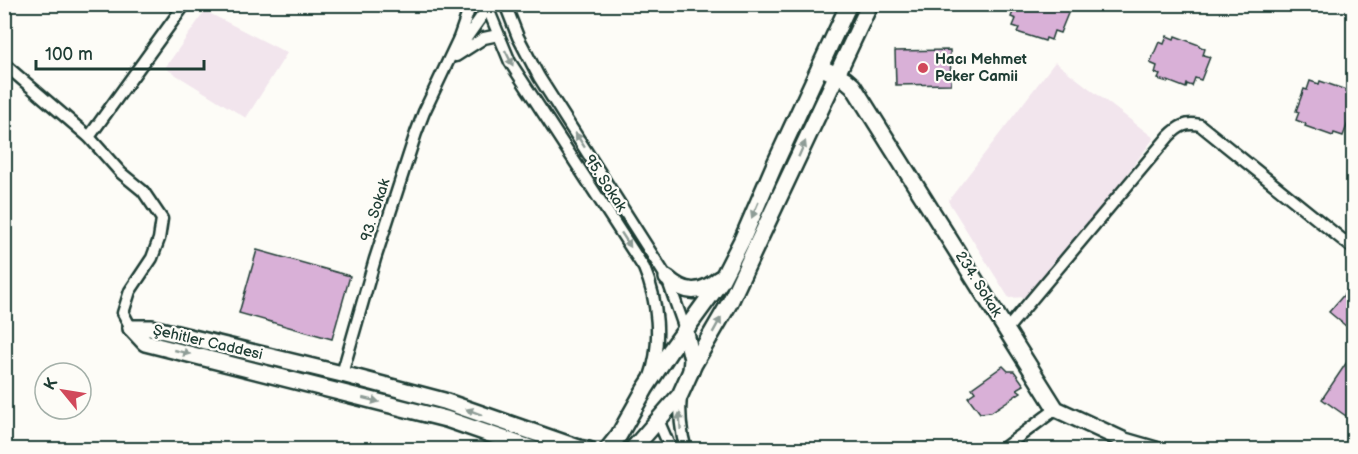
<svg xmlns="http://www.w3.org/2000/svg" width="1358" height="454" font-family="'Balsamiq Sans',sans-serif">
	<rect width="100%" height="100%" fill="#fdfcf7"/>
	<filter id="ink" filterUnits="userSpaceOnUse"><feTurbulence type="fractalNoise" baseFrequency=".0167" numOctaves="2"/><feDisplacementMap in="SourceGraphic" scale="12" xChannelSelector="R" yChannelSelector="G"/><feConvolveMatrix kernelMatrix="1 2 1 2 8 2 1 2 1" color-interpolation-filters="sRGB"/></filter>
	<g filter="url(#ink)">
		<g fill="#f2e5ed">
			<path d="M 205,11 L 287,53 L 246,118 L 165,68 Z"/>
			<path d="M 1055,62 L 1154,138 L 1100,210 L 1026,297 L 1009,298 L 948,201 Z"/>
		</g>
		<g fill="#d9b0d7" stroke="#1f3d34" stroke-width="1.5">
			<path d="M 1016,4 L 1063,4 L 1062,8 L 1069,11 L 1060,33 L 1054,31 L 1051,40 L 1046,38 L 1045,41 L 1017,32 L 1019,28 L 1013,26 L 1016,19 L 1011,17 Z"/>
			<path d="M 1167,36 L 1174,39 L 1175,36 L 1199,45 L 1199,46 L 1205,49 L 1203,55 L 1210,57 L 1201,80 L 1195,78 L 1192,86 L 1187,84 L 1186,88 L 1168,81 L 1168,82 L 1158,79 L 1160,75 L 1155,73 L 1157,66 L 1150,63 L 1159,42 L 1164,44 Z"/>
			<path d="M 950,50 L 951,84 L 896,85 L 895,51 Z"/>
			<path d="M 1310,81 L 1319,84 L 1320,81 L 1346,90 L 1345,92 L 1353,95 L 1353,110 L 1343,136 L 1334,133 L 1333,136 L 1305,126 L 1306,124 L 1296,120 L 1299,112 L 1296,111 L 1304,89 L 1307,90 Z"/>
			<path d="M 257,250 L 350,276 L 332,339 L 239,313 Z"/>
			<path d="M 1353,284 L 1353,332 L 1329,312 Z"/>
			<path d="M 1353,353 L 1353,404 L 1346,416 L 1322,399 Z"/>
			<path d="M 1003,366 L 1008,371 L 1014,371 L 1024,385 L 1017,389 L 1021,392 L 991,412 L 980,413 L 968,397 L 975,392 L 972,388 Z"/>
		</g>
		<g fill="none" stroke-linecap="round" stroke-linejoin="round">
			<defs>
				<g id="street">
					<path d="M 486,4 L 510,62 L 644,268 C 658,300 662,343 650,377"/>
					<path d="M 505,4 L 518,37 L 539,77 L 667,278 L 685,329"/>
					<path d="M 460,47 L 489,6"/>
					<path d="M 456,56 L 484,38 L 498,35"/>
					<path d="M 4,64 L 89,137 L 121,173 L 143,191 L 162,219 L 159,239 L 152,258 L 130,291 L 123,313 L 131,328"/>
					<path d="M 89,137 L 185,4"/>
					<path d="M 1007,329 L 1169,136 C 1179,126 1186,122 1200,125 L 1354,249"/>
					<path d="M 342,374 L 375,259 L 416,133 L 424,112 L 459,38 L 471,4"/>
					<path d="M 681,394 C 679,414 680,430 686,450"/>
					<path d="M 658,420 L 671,450"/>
					<path d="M 1001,450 L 1056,409"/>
				</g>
				<g id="secondary">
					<path d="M 820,67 L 845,79 L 853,86 L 1056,409 L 1125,441 L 1156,450"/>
					<path d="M 667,278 C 685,294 700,295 719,279"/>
					<path d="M 131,328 L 152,328 L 342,374 L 444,401 L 579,448 L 589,450"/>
					<path d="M 131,328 L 145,343 L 446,419 L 536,450"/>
					<path d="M 685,329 L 692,359 L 691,371"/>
					<path d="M 607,450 L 619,435 L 645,389 L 670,351 L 721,281 L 742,240 L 774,166 L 849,4"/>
					<path d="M 632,450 L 680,395 L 694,364 L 730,302 L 870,4"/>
					<path d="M 1352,450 L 1354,447"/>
				</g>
			</defs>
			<use href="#street" stroke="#1f3d34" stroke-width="15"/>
			<use href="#secondary" stroke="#1f3d34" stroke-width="20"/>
			<use href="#street" stroke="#fdfcf7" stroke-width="10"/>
			<use href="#secondary" stroke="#fdfcf7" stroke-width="15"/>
		</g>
		<defs><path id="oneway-solid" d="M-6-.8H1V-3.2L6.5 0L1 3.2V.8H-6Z" transform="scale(1.5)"/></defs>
		<g fill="#8e9c96">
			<use href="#oneway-solid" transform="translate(509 58) rotate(63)"/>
			<use href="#oneway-solid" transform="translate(580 140) rotate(-123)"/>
			<use href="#oneway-solid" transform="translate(802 149) rotate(-66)"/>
			<use href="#oneway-solid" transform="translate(755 210) rotate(113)"/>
			<use href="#oneway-solid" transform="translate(626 240) rotate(57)"/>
			<use href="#oneway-solid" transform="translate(717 325) rotate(-61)"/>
			<use href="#oneway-solid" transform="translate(182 352) rotate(14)"/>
			<use href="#oneway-solid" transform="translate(371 400) rotate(14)"/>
			<use href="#oneway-solid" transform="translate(474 412) rotate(-160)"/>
			<use href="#oneway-solid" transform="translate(680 421) rotate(-94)"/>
		</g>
	</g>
	<circle fill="#d1495b" stroke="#fdfcf7" stroke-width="2" cx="923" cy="68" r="6"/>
	<g text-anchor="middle" stroke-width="4.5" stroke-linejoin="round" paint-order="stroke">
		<g font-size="15" font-weight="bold" fill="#1f3d34" stroke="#fdfcf7" text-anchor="start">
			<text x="935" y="64">Hacı Mehmet<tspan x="935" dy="17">Peker Camii</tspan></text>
		</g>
		<g font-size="15" fill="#1f3d34" stroke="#fdfcf7">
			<text transform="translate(606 183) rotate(57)" y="5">95. Sokak</text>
			<text transform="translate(375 210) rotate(-72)" y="5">93. Sokak</text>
			<text transform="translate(979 284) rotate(58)" y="5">234. Sokak</text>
			<text transform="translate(208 342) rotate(13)" y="5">Şehitler Caddesi</text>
		</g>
	</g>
	<rect width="1358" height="454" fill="none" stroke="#fdfcf7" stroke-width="24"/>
	<rect x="12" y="12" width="1334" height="430" fill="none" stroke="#1f3d34" stroke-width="2" filter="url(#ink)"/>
	<g transform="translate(63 391) rotate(300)"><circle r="28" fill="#fdfcf7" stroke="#a4b0a9" stroke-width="1.5"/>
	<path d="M0-4.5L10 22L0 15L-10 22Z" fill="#d1495b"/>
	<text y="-9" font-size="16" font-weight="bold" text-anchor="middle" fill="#1f3d34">K</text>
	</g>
	<path d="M36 60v9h168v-9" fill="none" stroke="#1f3d34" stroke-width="3"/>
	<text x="45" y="60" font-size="18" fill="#1f3d34" stroke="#fdfcf7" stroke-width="4.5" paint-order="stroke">100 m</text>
</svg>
